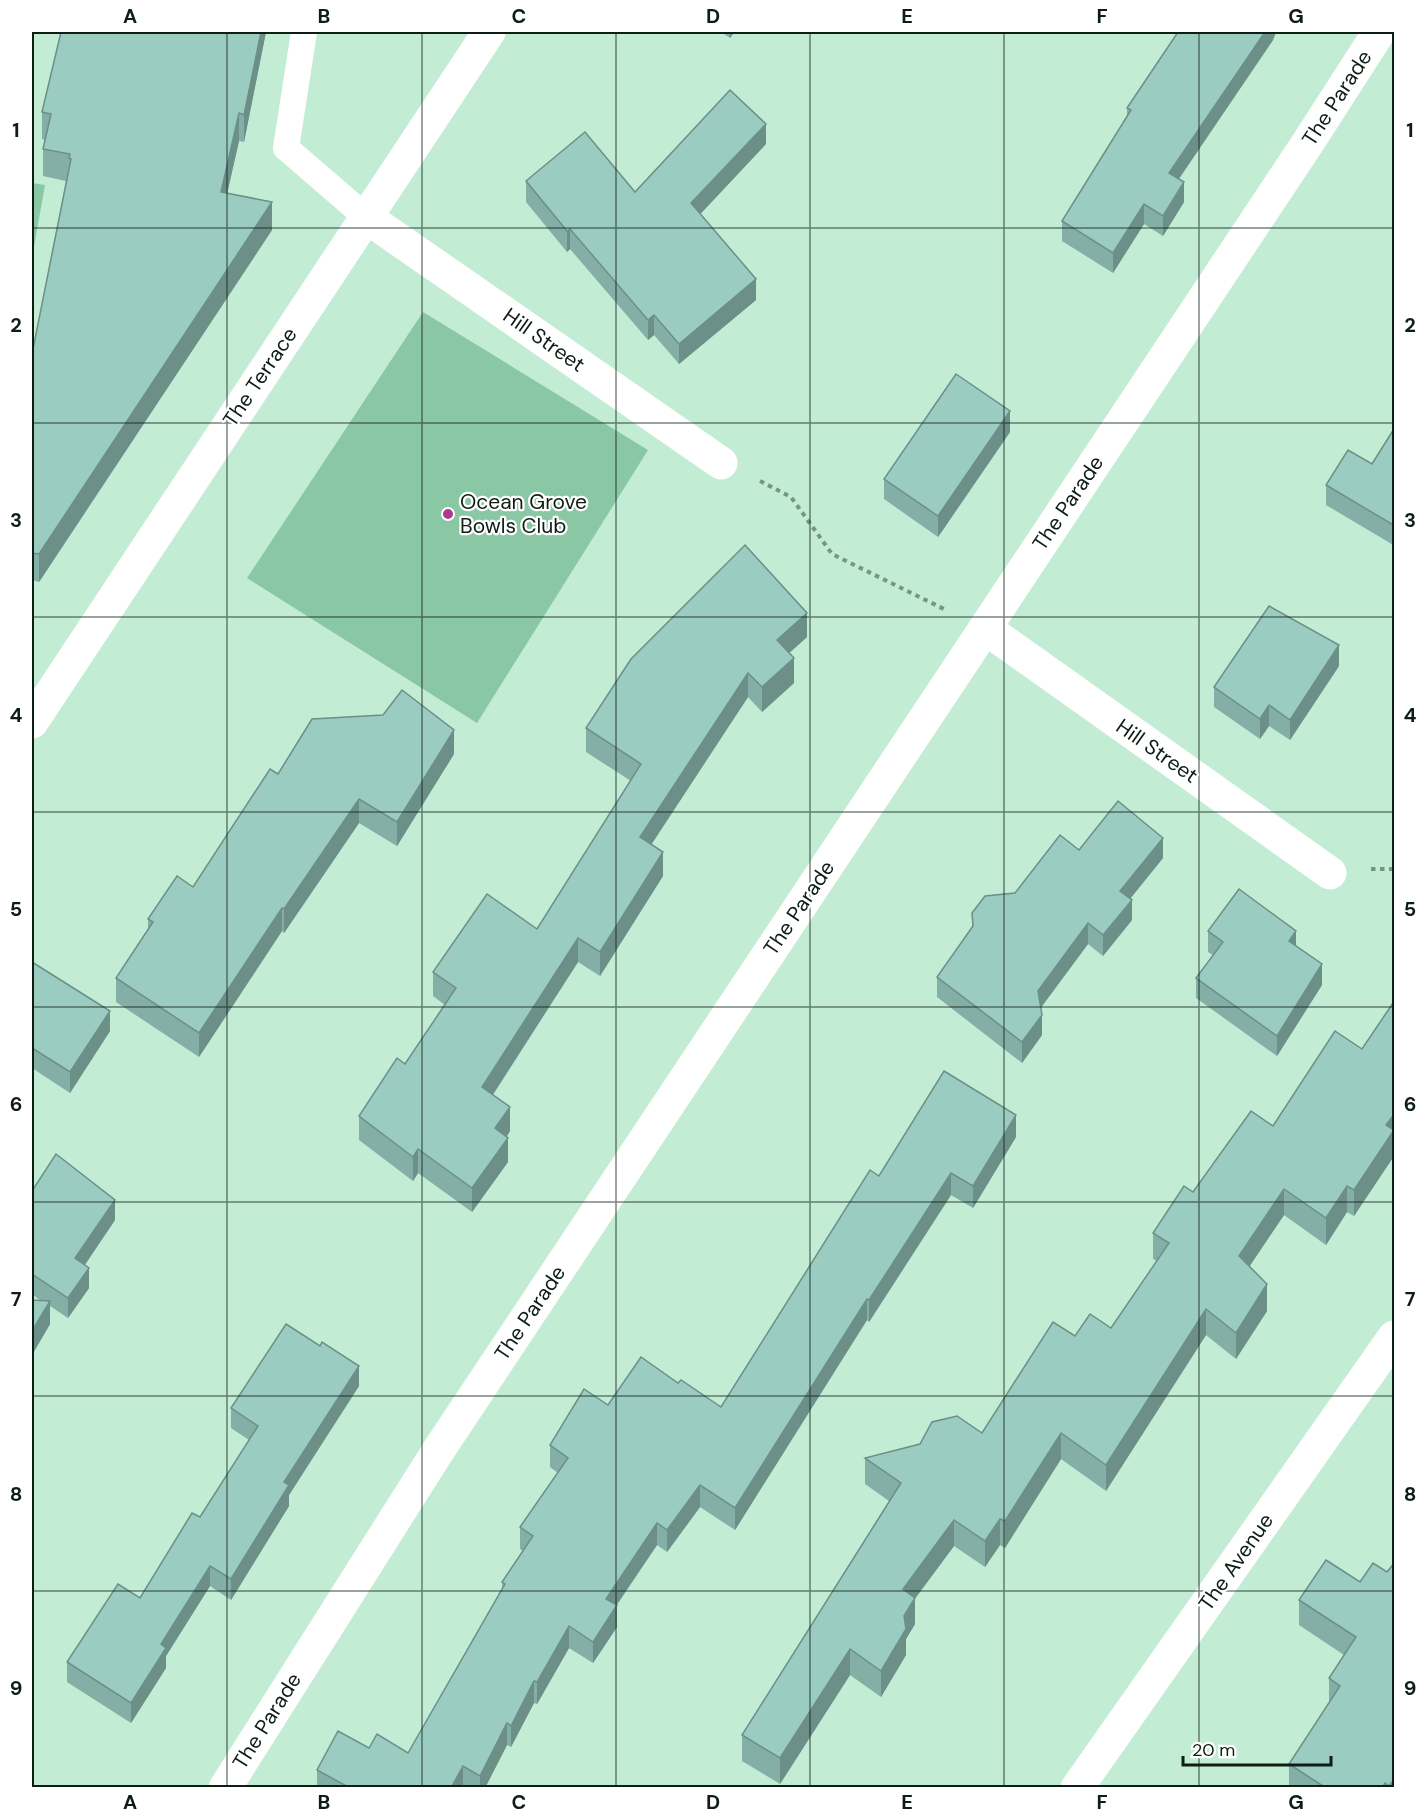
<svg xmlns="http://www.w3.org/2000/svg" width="1426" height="1819" font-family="'DM Sans',sans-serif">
	<rect width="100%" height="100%" fill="#c2ecd4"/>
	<g fill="#8ac7a5">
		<path d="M 32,183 L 45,185 L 32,258 Z"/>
		<path d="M 423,312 L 648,450 L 477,723 L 247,578 Z"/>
	</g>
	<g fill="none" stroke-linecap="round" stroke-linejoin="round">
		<g stroke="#769583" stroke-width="4" stroke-dasharray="4.5 4.5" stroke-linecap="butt">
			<path d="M 760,481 L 791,497 L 832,554 L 946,610"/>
			<path d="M 1371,869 L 1394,869"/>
		</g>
		<path stroke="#fff" stroke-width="26" d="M 304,32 L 286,148 L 366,217"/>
		<g stroke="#fff" stroke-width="33">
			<path d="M 366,217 L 721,463"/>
			<path d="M 985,628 L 1330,873"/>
			<path d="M 32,722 L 489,32"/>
			<path d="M 225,1788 L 438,1451 L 1309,141 L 1379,32"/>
			<path d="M 1077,1788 L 1394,1337"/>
		</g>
	</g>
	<g fill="#84afa6">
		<path d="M 266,32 L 244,142 L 239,141 L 227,194 L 272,230 L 39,582 L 32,580 L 32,354 L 66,181 L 43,176 L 43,149 L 45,140 L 42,139 L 42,112 Z"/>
		<path d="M 721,32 L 734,32 L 730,38 Z"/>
		<path d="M 1178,32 L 1276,32 L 1273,40 L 1179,179 L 1184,202 L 1163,236 L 1144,224 L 1113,273 L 1062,241 L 1062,221 L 1127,117 L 1127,108 Z"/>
		<path d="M 766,144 L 700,214 L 756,300 L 679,364 L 654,335 L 648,340 L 570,249 L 567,252 L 526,202 L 526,181 L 635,192 Z"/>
		<path d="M 1010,432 L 938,537 L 884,499 L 884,479 Z"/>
		<path d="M 1395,433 L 1395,546 L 1326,505 L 1326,485 L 1372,464 Z"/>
		<path d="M 807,637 L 789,653 L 794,683 L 762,712 L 748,697 L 651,844 L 663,876 L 600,976 L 578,962 L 493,1095 L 510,1131 L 507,1137 L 508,1162 L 472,1212 L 418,1173 L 413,1181 L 359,1140 L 359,1116 L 405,1064 L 445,1005 L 433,996 L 433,972 L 537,929 L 631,781 L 586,752 L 586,728 Z"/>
		<path d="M 1339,666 L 1290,740 L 1269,726 L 1260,739 L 1214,707 L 1214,687 Z"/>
		<path d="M 454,754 L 397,846 L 359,823 L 284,933 L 282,931 L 199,1057 L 116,1002 L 116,978 L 148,929 L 148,919 L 193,887 L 278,774 Z"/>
		<path d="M 1079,850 L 1163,858 L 1130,899 L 1132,920 L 1103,956 L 1088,944 L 1041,1008 L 1042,1035 L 1022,1063 L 937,997 L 937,977 L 972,928 L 972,913 L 1015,893 Z"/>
		<path d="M 1208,931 L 1296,945 L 1322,985 L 1277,1056 L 1196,998 L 1196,978 L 1213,955 L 1208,952 Z"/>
		<path d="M 32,962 L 110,1031 L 70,1093 L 32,1068 Z"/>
		<path d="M 1395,1000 L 1395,1139 L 1394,1140 L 1394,1156 L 1354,1216 L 1347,1212 L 1326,1245 L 1284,1215 L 1249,1267 L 1267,1311 L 1236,1359 L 1206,1335 L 1106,1491 L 1061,1459 L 1005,1548 L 1000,1545 L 985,1567 L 954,1546 L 915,1598 L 915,1624 L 906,1639 L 906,1655 L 881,1697 L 850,1675 L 780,1784 L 742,1761 L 742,1735 L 889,1501 L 865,1484 L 865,1458 L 982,1433 L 1075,1336 L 1111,1328 L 1157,1261 L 1153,1259 L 1153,1233 L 1193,1192 L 1273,1126 L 1362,1049 Z"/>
		<path d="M 1016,1137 L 973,1208 L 951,1195 L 869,1322 L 867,1320 L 735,1530 L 700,1507 L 667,1552 L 657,1545 L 617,1605 L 617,1627 L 593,1663 L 569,1648 L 537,1704 L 534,1703 L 511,1747 L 507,1745 L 485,1788 L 317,1788 L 317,1770 L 369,1748 L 408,1753 L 502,1588 L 502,1582 L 523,1551 L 520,1549 L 520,1527 L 558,1473 L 550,1467 L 550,1445 L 608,1405 L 678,1383 L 721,1407 L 879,1176 Z"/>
		<path d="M 32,1191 L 115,1220 L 85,1265 L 89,1288 L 68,1318 L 50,1306 L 50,1324 L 32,1355 L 32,1300 L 41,1301 L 32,1294 Z"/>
		<path d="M 359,1386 L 289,1495 L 289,1506 L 231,1600 L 210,1586 L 166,1656 L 166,1668 L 131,1723 L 67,1682 L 67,1662 L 140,1598 L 200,1517 L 249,1440 L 231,1428 L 231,1408 Z"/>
		<path d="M 1360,1582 L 1395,1788 L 1289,1788 L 1289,1764 L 1329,1703 L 1329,1678 L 1344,1655 L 1299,1625 L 1299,1600 Z"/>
	</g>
	<g fill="#6c8f87">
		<path d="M 261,32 L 266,32 L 244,142 L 244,115 Z"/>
		<path d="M 730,32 L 734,32 L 730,38 Z"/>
		<path d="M 1265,32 L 1276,32 L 1273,40 L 1169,193 L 1169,173 Z"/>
		<path d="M 239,113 L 239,141 L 221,220 L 221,192 Z"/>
		<path d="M 766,124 L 766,144 L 691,224 L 691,203 Z"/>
		<path d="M 1184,182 L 1184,202 L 1163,236 L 1163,216 Z"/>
		<path d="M 272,202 L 272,230 L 39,582 L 39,554 Z"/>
		<path d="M 1144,204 L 1144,224 L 1113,273 L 1113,253 Z"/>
		<path d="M 570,229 L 570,249 L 567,252 L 567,231 Z"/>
		<path d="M 756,279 L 756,300 L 679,364 L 679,344 Z"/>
		<path d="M 654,315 L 654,335 L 648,340 L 648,320 Z"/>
		<path d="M 1010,411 L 1010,432 L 938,537 L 938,516 Z"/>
		<path d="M 807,613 L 807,637 L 777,664 L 777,640 Z"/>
		<path d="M 1339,645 L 1339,666 L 1290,740 L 1290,720 Z"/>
		<path d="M 794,658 L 794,683 L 762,712 L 762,687 Z"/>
		<path d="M 748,673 L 748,697 L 640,862 L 640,837 Z"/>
		<path d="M 1269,705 L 1269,726 L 1260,739 L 1260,719 Z"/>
		<path d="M 454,730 L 454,754 L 397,846 L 397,822 Z"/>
		<path d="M 359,799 L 359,823 L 284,933 L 284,909 Z"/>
		<path d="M 1163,838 L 1163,858 L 1120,911 L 1120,891 Z"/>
		<path d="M 663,852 L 663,876 L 600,976 L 600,952 Z"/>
		<path d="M 1132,900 L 1132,920 L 1103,956 L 1103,935 Z"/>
		<path d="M 282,908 L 282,931 L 199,1057 L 199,1033 Z"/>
		<path d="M 1088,923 L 1088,944 L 1038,1011 L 1038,991 Z"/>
		<path d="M 1296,931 L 1296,951 L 1289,941 Z"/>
		<path d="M 578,938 L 578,962 L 482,1111 L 482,1087 Z"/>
		<path d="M 1322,964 L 1322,985 L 1277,1056 L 1277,1036 Z"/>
		<path d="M 110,1011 L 110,1031 L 70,1093 L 70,1072 Z"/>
		<path d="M 1042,1015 L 1042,1035 L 1022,1063 L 1022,1042 Z"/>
		<path d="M 510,1107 L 510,1131 L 495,1153 L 495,1128 Z"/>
		<path d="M 1395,1113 L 1394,1156 L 1354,1216 L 1354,1190 L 1386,1125 Z"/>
		<path d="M 1016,1115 L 1016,1137 L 973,1208 L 973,1186 Z"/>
		<path d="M 508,1138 L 508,1162 L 472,1212 L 472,1188 Z"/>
		<path d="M 418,1149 L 418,1173 L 413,1181 L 413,1157 Z"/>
		<path d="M 951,1173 L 951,1195 L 869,1322 L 869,1300 Z"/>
		<path d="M 1347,1186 L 1347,1212 L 1326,1245 L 1326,1218 Z"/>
		<path d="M 1284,1189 L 1284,1215 L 1239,1282 L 1239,1256 Z"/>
		<path d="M 115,1200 L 115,1220 L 75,1279 L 75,1258 Z"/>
		<path d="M 89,1268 L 89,1288 L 68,1318 L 68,1298 Z"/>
		<path d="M 1267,1284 L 1267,1311 L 1236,1359 L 1236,1333 Z"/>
		<path d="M 867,1299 L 867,1320 L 735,1530 L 735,1508 Z"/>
		<path d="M 50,1301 L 50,1324 L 32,1355 L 32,1331 Z"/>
		<path d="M 1206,1309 L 1206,1335 L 1106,1491 L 1106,1465 Z"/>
		<path d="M 359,1366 L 359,1386 L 289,1495 L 289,1506 L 231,1600 L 231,1579 L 284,1482 Z"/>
		<path d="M 1061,1433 L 1061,1459 L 1005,1548 L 1005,1521 Z"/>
		<path d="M 700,1485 L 700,1507 L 667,1552 L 667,1530 Z"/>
		<path d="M 1000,1519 L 1000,1545 L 985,1567 L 985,1541 Z"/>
		<path d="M 954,1520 L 954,1546 L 903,1615 L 903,1589 Z"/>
		<path d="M 657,1523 L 657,1545 L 606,1620 L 606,1599 Z"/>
		<path d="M 210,1566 L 210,1586 L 166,1656 L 166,1668 L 131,1723 L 131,1703 L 161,1644 Z"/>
		<path d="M 915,1598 L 915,1624 L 906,1639 L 906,1655 L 881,1697 L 881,1671 L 904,1616 Z"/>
		<path d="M 617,1605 L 617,1627 L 593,1663 L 593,1642 Z"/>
		<path d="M 569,1626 L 569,1648 L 537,1704 L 537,1682 Z"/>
		<path d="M 850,1649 L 850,1675 L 780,1784 L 780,1758 Z"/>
		<path d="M 534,1681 L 534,1703 L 511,1747 L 511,1726 Z"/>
		<path d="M 507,1723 L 507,1745 L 485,1788 L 480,1788 L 480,1776 Z"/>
		<path d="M 463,1766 L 463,1788 L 451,1788 Z"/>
		<path d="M 1395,1778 L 1395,1788 L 1389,1788 L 1389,1786 Z"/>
	</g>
	<g fill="#9accc1" stroke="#6c8f87" stroke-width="1.5">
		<path d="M 61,32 L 261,32 L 244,115 L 239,113 L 221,192 L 272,202 L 39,554 L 32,553 L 32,354 L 71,159 L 69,158 L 70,154 L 43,149 L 51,114 L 42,112 Z"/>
		<path d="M 1178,32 L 1265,32 L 1169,173 L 1184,182 L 1163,216 L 1144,204 L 1113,253 L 1062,221 L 1131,110 L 1127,108 Z"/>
		<path d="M 730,90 L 766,124 L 691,203 L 756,279 L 679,344 L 654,315 L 648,320 L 570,229 L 567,231 L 526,181 L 585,132 L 635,192 Z"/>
		<path d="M 956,374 L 1010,411 L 938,516 L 884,479 Z"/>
		<path d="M 1392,432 L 1395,433 L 1395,526 L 1326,485 L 1348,450 L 1372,464 Z"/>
		<path d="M 745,545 L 807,613 L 777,640 L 794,658 L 762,687 L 748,673 L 640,837 L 663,852 L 600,952 L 578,938 L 482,1087 L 510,1107 L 495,1128 L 508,1138 L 472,1188 L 418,1149 L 413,1157 L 359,1116 L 397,1058 L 405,1064 L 456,988 L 433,972 L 487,894 L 537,929 L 641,764 L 586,728 L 631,659 Z"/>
		<path d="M 1269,606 L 1339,645 L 1290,720 L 1269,705 L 1260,719 L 1214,687 Z"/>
		<path d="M 402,690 L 454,730 L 397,822 L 359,799 L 284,909 L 282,908 L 199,1033 L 116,978 L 153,922 L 148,919 L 177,876 L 193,887 L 270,769 L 278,774 L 312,719 L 383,715 Z"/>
		<path d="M 1118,801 L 1163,838 L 1120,891 L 1132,900 L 1103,935 L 1088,923 L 1038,991 L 1042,1015 L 1022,1042 L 937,977 L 973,926 L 972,913 L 985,896 L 1015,893 L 1060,835 L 1079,850 Z"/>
		<path d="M 1239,889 L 1296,931 L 1289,941 L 1322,964 L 1277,1036 L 1196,978 L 1223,942 L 1208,931 Z"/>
		<path d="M 32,962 L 110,1011 L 70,1072 L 32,1048 Z"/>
		<path d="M 1395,1000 L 1395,1113 L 1386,1125 L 1394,1130 L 1354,1190 L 1347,1186 L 1326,1218 L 1284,1189 L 1239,1256 L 1267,1284 L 1236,1333 L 1206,1309 L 1106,1465 L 1061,1433 L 1005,1521 L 1000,1519 L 985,1541 L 954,1520 L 903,1589 L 915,1598 L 904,1616 L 906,1629 L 881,1671 L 850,1649 L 780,1758 L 742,1735 L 901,1483 L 865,1458 L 920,1444 L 932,1422 L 957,1416 L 982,1433 L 1053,1322 L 1075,1336 L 1090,1314 L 1111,1328 L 1169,1243 L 1153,1233 L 1184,1186 L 1193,1192 L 1251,1111 L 1273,1126 L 1335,1031 L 1362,1049 Z"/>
		<path d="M 944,1071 L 1016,1115 L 973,1186 L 951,1173 L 869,1300 L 867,1299 L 735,1508 L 700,1485 L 667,1530 L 657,1523 L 606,1599 L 617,1605 L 593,1642 L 569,1626 L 537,1682 L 534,1681 L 511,1726 L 507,1723 L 480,1776 L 463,1766 L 451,1788 L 350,1788 L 317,1770 L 338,1731 L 369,1748 L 377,1734 L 408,1753 L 505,1584 L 502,1582 L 533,1536 L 520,1527 L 568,1458 L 550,1445 L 584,1389 L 608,1405 L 641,1357 L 678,1383 L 681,1380 L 721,1407 L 870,1170 L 879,1176 Z"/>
		<path d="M 56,1154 L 115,1200 L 75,1258 L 89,1268 L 68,1298 L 32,1274 L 32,1197 L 33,1195 L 32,1194 L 32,1191 Z"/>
		<path d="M 32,1300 L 50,1301 L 32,1331 Z"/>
		<path d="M 286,1324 L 320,1346 L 322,1342 L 359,1366 L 284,1482 L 289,1485 L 231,1579 L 210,1566 L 161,1644 L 166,1648 L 131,1703 L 67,1662 L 118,1584 L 140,1598 L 192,1513 L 200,1517 L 258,1426 L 231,1408 Z"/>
		<path d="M 1326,1560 L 1360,1582 L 1373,1563 L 1387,1572 L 1395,1562 L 1395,1778 L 1389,1786 L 1385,1783 L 1382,1788 L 1326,1788 L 1289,1764 L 1340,1686 L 1329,1678 L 1356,1637 L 1299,1600 Z"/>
	</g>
	<path fill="none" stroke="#0e1e15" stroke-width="1.5" stroke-opacity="0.55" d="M 227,32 L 227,1788M 422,32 L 422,1788M 616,32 L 616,1788M 810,32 L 810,1788M 1004,32 L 1004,1788M 1199,32 L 1199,1788M 32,228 L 1394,228M 32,423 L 1394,423M 32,617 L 1394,617M 32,812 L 1394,812M 32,1007 L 1394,1007M 32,1202 L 1394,1202M 32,1396 L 1394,1396M 32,1591 L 1394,1591"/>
	<circle fill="#ae388f" stroke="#fff" stroke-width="2" cx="448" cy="514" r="6"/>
	<g text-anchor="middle" stroke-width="4.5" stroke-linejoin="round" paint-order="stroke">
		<g font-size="21" fill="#0e1e15" stroke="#fff">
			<text transform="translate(1337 98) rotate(-57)" y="7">The Parade</text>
			<text transform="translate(544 340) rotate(35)" y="7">Hill Street</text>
			<text transform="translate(260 377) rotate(-56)" y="7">The Terrace</text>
			<text transform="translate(1068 503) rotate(-56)" y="7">The Parade</text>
			<text transform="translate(1157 751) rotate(35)" y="7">Hill Street</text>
			<text transform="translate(799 908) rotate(-56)" y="7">The Parade</text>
			<text transform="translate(530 1313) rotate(-56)" y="7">The Parade</text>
			<text transform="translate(1236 1562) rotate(-55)" y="7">The Avenue</text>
			<text transform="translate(267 1721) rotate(-58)" y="7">The Parade</text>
		</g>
		<g font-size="21" fill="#0e1e15" stroke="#fff" text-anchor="start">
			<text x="460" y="509">Ocean Grove<tspan x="460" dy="24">Bowls Club</tspan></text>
		</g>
	</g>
	<rect width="1426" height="1819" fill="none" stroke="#ffffff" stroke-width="66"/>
	<path d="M1183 1756v9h148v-9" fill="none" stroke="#0e1e15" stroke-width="3"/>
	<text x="1192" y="1756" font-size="18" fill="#0e1e15" stroke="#ffffff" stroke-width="4.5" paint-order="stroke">20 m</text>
	<rect x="33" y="33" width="1360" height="1753" fill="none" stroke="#0e1e15" stroke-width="2"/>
	<g font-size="20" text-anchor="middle" font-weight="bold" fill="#0e1e15">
		<text x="130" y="23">A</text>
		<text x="324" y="23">B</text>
		<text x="519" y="23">C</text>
		<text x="713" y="23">D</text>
		<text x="907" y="23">E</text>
		<text x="1102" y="23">F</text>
		<text x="1296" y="23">G</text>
		<text x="16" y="137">1</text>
		<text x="1410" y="137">1</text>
		<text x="16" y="332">2</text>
		<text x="1410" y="332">2</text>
		<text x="16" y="527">3</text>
		<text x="1410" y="527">3</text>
		<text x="16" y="722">4</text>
		<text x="1410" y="722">4</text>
		<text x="16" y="916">5</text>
		<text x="1410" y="916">5</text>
		<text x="16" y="1111">6</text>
		<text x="1410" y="1111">6</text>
		<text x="16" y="1306">7</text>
		<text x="1410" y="1306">7</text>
		<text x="16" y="1501">8</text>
		<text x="1410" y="1501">8</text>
		<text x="16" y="1695">9</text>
		<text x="1410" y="1695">9</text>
		<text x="130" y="1809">A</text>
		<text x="324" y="1809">B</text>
		<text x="519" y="1809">C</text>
		<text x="713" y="1809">D</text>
		<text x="907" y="1809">E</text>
		<text x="1102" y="1809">F</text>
		<text x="1296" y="1809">G</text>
	</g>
</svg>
